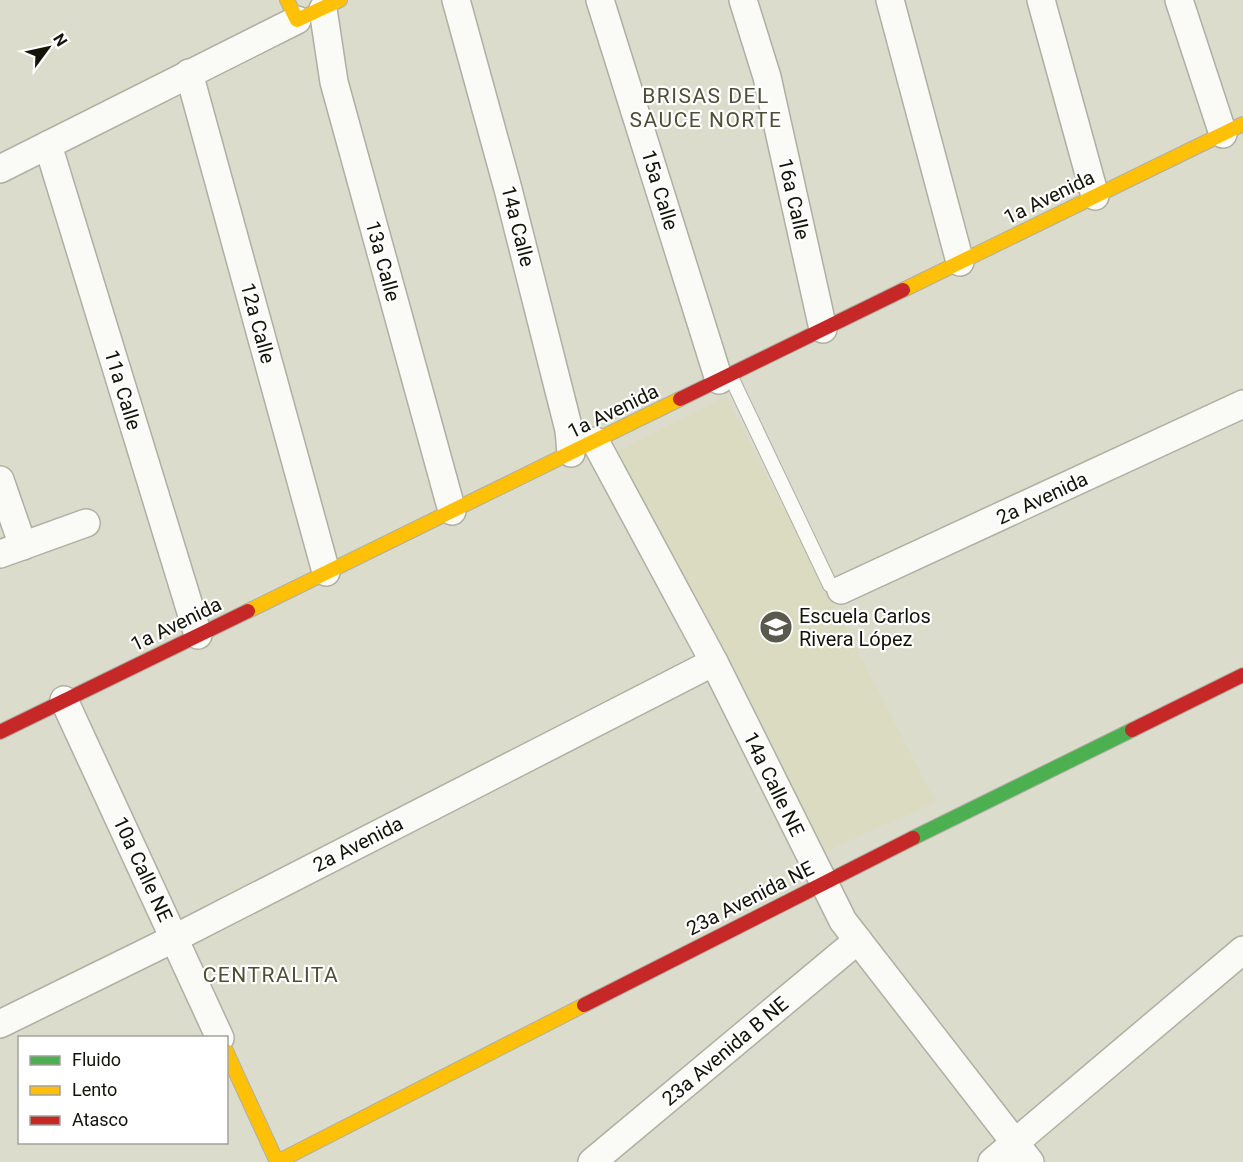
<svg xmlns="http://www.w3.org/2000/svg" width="1243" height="1162" font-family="Roboto,sans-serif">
	<rect width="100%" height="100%" fill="#dbdccc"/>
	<path fill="#dbdbc1" d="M 726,397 L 936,802 L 824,852 L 616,452 Z"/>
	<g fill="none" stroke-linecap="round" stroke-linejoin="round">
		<defs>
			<path id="lane" d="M 730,375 L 830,585 L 841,590"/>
			<g id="street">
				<path d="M 456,0 L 508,189 L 569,430 L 571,453"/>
				<path d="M 600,0 L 719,380"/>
				<path d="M 743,0 L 767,77 L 823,329"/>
				<path d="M 890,0 L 960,262"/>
				<path d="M 1041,0 L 1095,196"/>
				<path d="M 1179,0 L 1223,134"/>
				<path d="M 323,9 L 334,82 L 452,511"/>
				<path d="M 189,73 L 326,572"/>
				<path d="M 48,145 L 198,635"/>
				<path d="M 0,169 L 297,20"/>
				<path d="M 595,441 L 714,662 L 843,921 L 1030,1162"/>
				<path d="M 0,480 L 23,546"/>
				<path d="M 0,554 L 86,523"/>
				<path d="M 841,590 L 1243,404"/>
				<path d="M 64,700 L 220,1038"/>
				<path d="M 0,1024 L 175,938 L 714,662"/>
				<path d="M 592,1162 L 858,940"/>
				<path d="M 992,1162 L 1243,950"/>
			</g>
			<path id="fast" d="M 913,838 L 1132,730"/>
			<g id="slow">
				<path d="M 287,0 L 297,20 L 340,0"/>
				<path d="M 903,290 L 1243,124"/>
				<path d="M 248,611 L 680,399"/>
				<path d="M 226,1051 L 277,1162 L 584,1005"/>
			</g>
			<g id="jam">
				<path d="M 680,399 L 903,290"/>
				<path d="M 1132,730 L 1243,675"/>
				<path d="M 0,732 L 248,611"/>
				<path d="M 584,1005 L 913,838"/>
			</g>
		</defs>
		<use href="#lane" stroke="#afafa3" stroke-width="16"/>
		<use href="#street" stroke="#afafa3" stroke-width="30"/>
		<use href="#fast" stroke="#afafa3" stroke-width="16"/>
		<use href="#slow" stroke="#afafa3" stroke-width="16"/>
		<use href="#jam" stroke="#afafa3" stroke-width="16"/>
		<use href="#lane" stroke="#fafaf7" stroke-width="14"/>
		<use href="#street" stroke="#fafaf7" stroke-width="27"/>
		<use href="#fast" stroke="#4caf50" stroke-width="14"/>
		<use href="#slow" stroke="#ffc107" stroke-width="14"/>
		<use href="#jam" stroke="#c62828" stroke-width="14"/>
	</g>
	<defs>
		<symbol id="school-disc" viewBox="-11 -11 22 22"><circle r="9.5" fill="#59594d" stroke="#fff"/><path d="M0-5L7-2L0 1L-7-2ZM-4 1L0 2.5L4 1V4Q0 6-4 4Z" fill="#fff"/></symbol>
	</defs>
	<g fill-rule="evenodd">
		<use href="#school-disc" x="757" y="608" width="38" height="38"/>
	</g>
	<g text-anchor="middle" stroke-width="4.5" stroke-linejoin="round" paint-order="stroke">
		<g font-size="20" fill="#131309" stroke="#fff">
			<text transform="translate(660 190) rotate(73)" y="7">15a Calle</text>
			<text transform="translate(1049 197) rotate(-26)" y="7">1a Avenida</text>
			<text transform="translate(794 199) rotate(77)" y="7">16a Calle</text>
			<text transform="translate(518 226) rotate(76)" y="7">14a Calle</text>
			<text transform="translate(383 261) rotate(75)" y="7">13a Calle</text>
			<text transform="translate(258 323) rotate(75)" y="7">12a Calle</text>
			<text transform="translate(123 390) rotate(73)" y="7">11a Calle</text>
			<text transform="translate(613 411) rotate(-26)" y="7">1a Avenida</text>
			<text transform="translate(1042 498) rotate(-25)" y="7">2a Avenida</text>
			<text transform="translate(176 624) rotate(-26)" y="7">1a Avenida</text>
			<text transform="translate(774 784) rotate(64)" y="7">14a Calle NE</text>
			<text transform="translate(358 844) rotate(-27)" y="7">2a Avenida</text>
			<text transform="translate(143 869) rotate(65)" y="7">10a Calle NE</text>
			<text transform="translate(750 898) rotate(-27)" y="7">23a Avenida NE</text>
			<text transform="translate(725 1051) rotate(-40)" y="7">23a Avenida B NE</text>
		</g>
		<g font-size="20" fill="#131309" stroke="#fff" text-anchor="start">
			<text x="799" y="623">Escuela Carlos<tspan x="799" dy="23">Rivera López</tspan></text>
		</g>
		<g font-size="21" letter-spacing="1.5" fill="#4e4e37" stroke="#fff">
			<text x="706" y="103">BRISAS DEL<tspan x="706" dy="24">SAUCE NORTE</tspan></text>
			<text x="271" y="982">CENTRALITA</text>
		</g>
	</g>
	<rect x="18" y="1036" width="210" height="108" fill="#ffffff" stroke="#a1a19d" stroke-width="1.5"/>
	<rect x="30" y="1056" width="30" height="9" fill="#4caf50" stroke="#a1a19d" stroke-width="1.5"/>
	<text x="72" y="1066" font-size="18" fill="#131309">Fluido</text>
	<rect x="30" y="1086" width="30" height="9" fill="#ffc107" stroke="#a1a19d" stroke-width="1.5"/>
	<text x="72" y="1096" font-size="18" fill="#131309">Lento</text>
	<rect x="30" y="1116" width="30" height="9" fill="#c62828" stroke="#a1a19d" stroke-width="1.5"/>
	<text x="72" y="1126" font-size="18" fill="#131309">Atasco</text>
	<g transform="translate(48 48) rotate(57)" stroke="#ffffff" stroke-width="4.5" paint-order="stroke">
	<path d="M0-4.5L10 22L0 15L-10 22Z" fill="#131309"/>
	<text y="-9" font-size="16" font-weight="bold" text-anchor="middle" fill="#131309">N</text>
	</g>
</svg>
